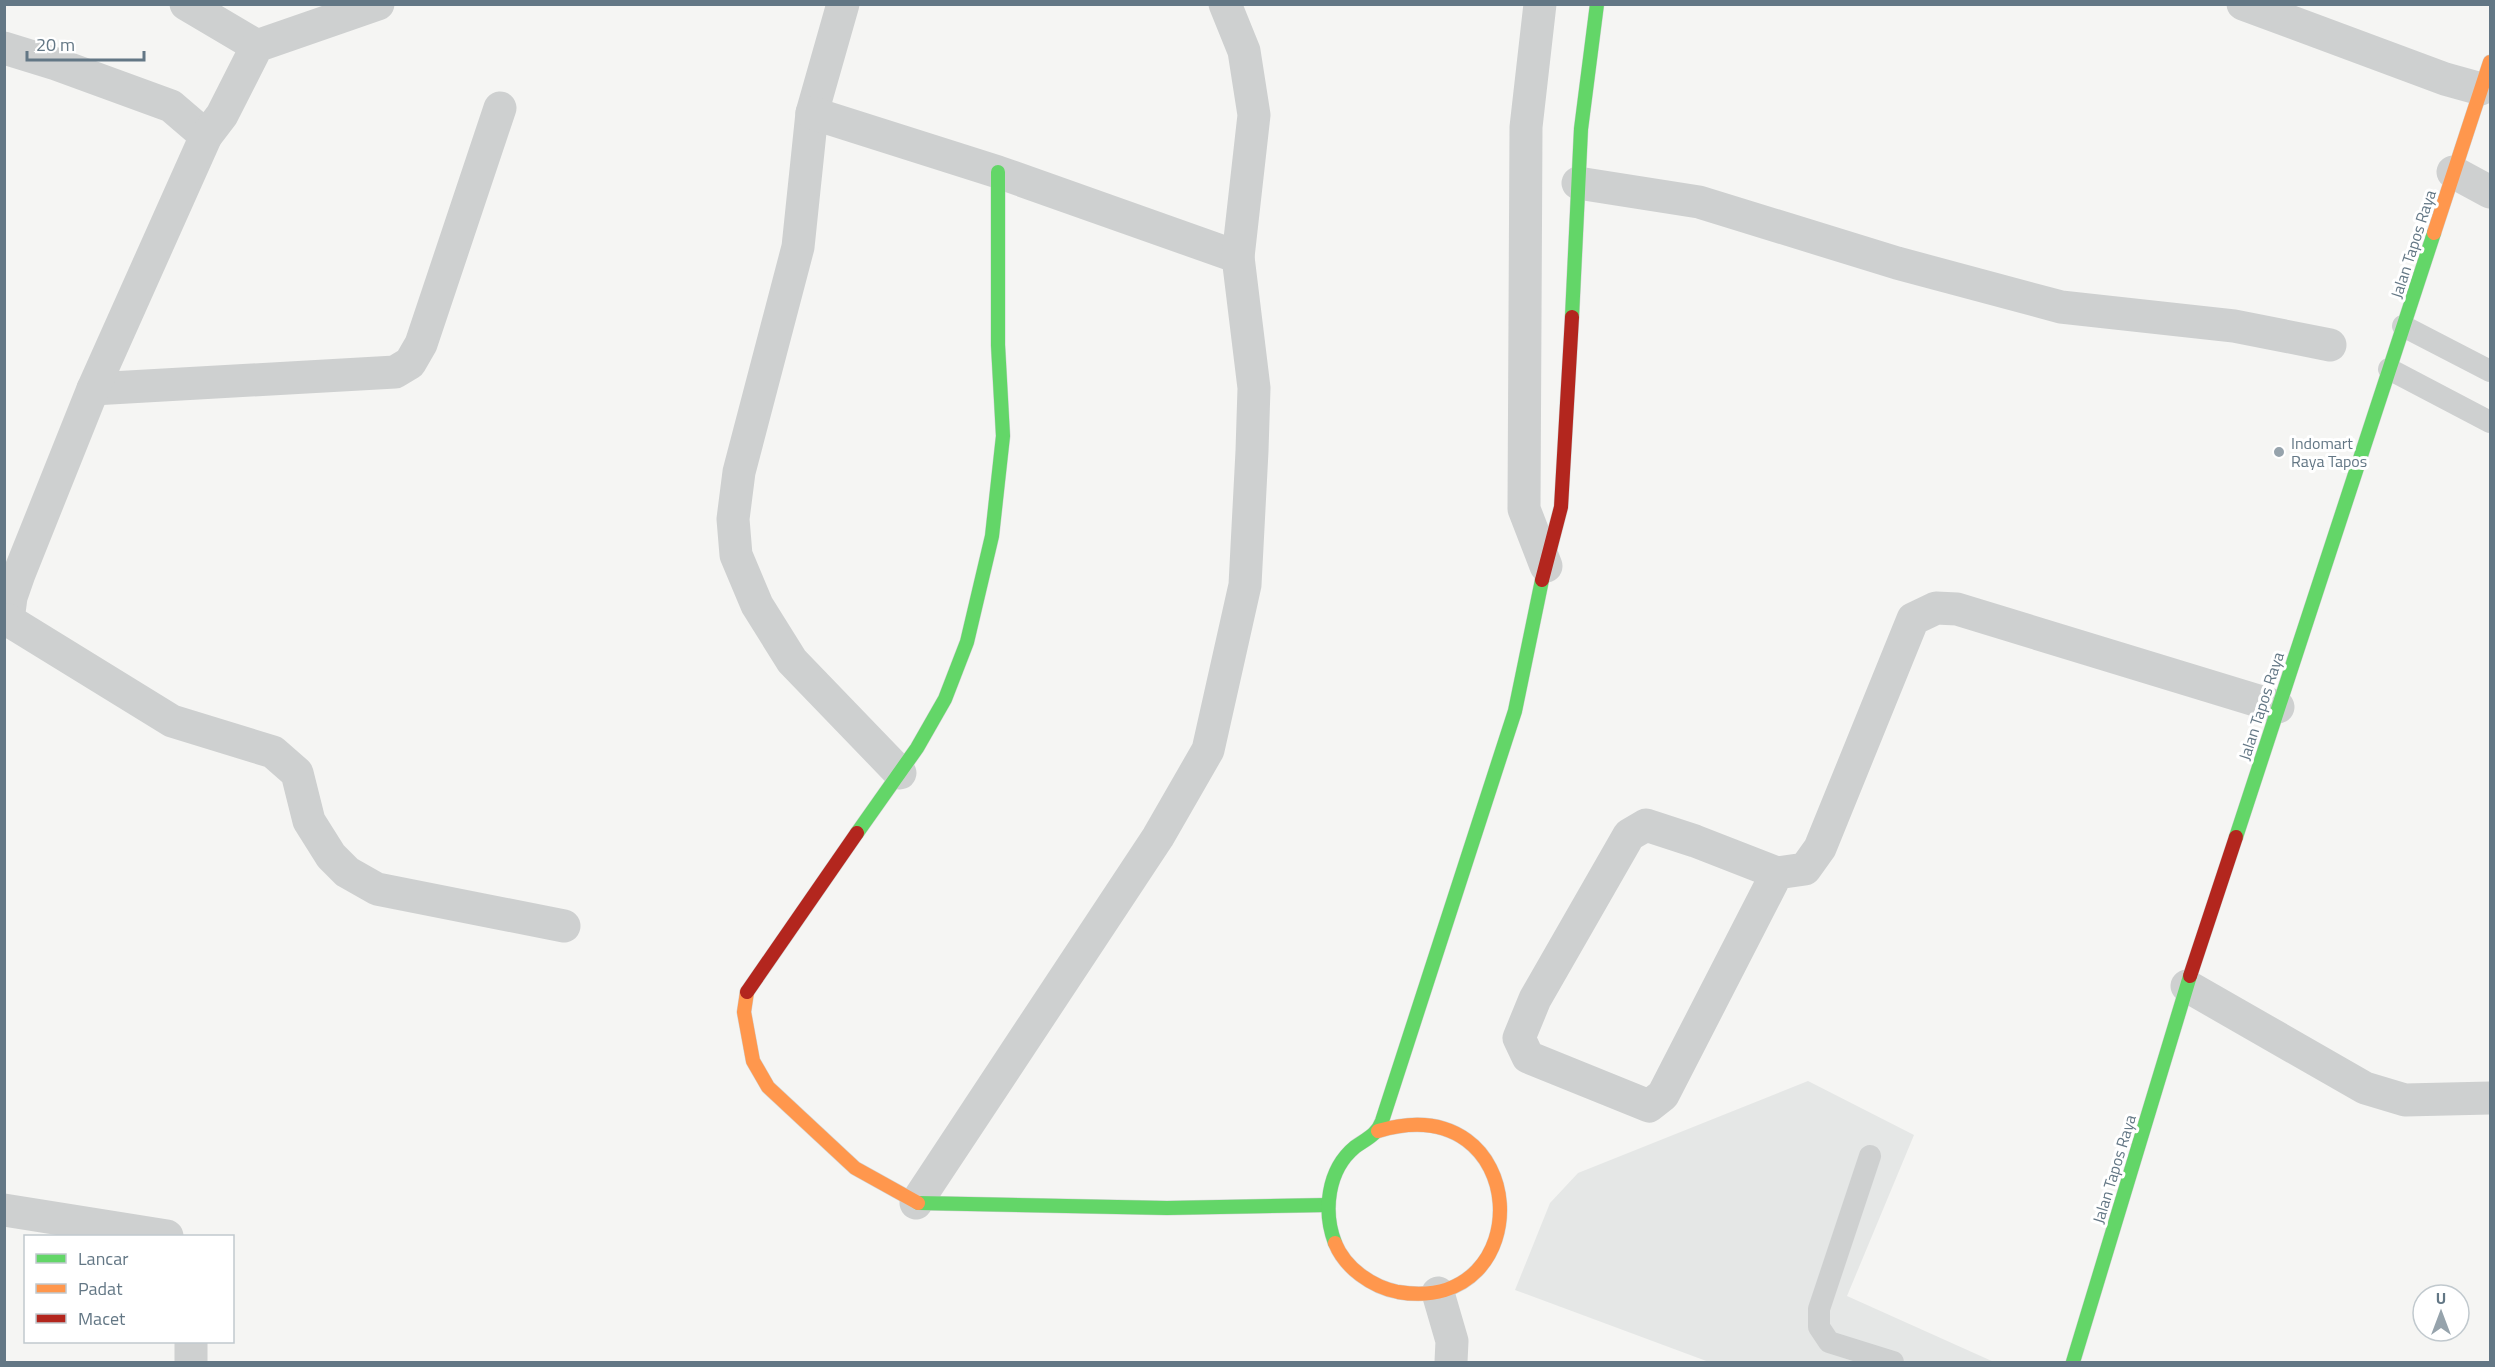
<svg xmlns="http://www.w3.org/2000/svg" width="2495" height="1367" font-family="'Titillium Web',sans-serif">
	<rect width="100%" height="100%" fill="#f5f5f3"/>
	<path fill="#e5e7e6" d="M 1808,1081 L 1914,1135 L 1847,1296 L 1994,1362 L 1709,1362 L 1515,1290 L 1550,1203 L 1578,1173 Z"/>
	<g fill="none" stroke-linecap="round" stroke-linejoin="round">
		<defs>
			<g id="fast">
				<path d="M 1572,317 L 1581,129 L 1597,4"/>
				<path d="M 857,833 L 917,748 L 945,699 L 967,642 L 992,536 L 1003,436 L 998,345 L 998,172"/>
				<path d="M 2236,837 L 2434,233"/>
				<path d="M 918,1203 L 1167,1208 L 1328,1205"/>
				<path d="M 1335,1243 C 1323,1212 1327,1170 1355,1147 C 1366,1139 1377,1135 1382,1121 L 1515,711 L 1542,580"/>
				<path d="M 2073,1362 L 2190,976"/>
			</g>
			<g id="slow">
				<path d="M 2434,233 L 2490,62"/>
				<path d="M 747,992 L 744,1012 L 753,1061 L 768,1087 L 855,1168 L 918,1203"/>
				<path d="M 1335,1243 C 1345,1268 1372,1287 1398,1292 C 1541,1316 1533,1085 1378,1131"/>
			</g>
			<g id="jam">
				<path d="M 1542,580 L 1561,507 L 1572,317"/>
				<path d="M 2190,976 L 2236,837"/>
				<path d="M 747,992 L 857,833"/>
			</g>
		</defs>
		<use href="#fast" stroke="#d1d3d3" stroke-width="15"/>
		<use href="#slow" stroke="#d1d3d3" stroke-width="15"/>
		<use href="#jam" stroke="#d1d3d3" stroke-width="15"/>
		<g stroke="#ced0d0" stroke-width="22">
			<path d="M 2403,326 L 2490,371"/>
			<path d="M 2389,369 L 2490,422"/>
			<path d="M 1870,1156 L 1819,1309 L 1819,1327 L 1829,1342 L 1893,1362"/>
		</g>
		<g stroke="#ced0d0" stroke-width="33">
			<path d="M 186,4 L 257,46"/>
			<path d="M 843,4 L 812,113 L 798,247 L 739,472 L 733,519 L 736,555 L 757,605 L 792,661 L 900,773"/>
			<path d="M 1540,4 L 1526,127 L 1524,509 L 1546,566"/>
			<path d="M 2243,4 L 2445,79 L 2481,89"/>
			<path d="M 4,48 L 56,64 L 171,106 L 206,136"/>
			<path d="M 812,113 L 998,172 L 1238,257"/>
			<path d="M 2453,172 L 2490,192"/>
			<path d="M 1578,183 L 1699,202 L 1897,263 L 2061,307 L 2234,326 L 2330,345"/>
			<path d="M 93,389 L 395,372 L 410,363 L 421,344 L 500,108"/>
			<path d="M 8,620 L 11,597 L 19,574 L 93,389 L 206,136 L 222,115 L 257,46 L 378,4"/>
			<path d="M 4,622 L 8,620 L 172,721 L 273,752 L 297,773 L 309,821 L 331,856 L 347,872 L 377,889 L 564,926"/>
			<path d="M 1777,873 L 1663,1095 L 1649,1106 L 1528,1057 L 1519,1038 L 1535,999 L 1629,835 L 1646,825 L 1695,841 L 1777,873 L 1805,869 L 1820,848 L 1913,619 L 1936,608 L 1957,609 L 2278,707"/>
			<path d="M 2187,986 L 2365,1088 L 2405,1100 L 2490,1098"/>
			<path d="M 916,1203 L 1158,837 L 1208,750 L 1245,585 L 1252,451 L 1254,388 L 1238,257 L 1254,115 L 1244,51 L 1225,4"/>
			<path d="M 4,1210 L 167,1236"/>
			<path d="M 1438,1293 L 1452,1341 L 1451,1362"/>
			<path d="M 191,1362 L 191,1342"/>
		</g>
		<use href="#fast" stroke="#63d668" stroke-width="14"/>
		<use href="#slow" stroke="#ff974d" stroke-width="14"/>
		<use href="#jam" stroke="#b3261e" stroke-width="14"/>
	</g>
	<circle fill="#96a3ac" stroke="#fff" stroke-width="2" cx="2279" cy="452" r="6"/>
	<g text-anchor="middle" stroke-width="6" stroke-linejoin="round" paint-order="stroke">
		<g font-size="16" fill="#637785" stroke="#fff">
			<text transform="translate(2413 244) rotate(-72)" y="6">Jalan Tapos Raya</text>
			<text transform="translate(2261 706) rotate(-72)" y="6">Jalan Tapos Raya</text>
			<text transform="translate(2114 1169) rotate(-73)" y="6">Jalan Tapos Raya</text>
		</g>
		<g font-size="16" fill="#637785" stroke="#fff" text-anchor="start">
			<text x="2291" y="449">Indomart<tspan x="2291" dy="18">Raya Tapos</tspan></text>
		</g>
	</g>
	<rect width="2495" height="1367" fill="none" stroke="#637785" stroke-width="12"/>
	<rect x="24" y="1235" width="210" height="108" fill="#ffffff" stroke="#c1c9ce" stroke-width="1.5"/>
	<rect x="36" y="1254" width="30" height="9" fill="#63d668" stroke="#c1c9ce" stroke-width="1.5"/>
	<text x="78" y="1265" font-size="18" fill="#637785">Lancar</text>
	<rect x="36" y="1284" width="30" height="9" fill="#ff974d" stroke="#c1c9ce" stroke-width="1.5"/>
	<text x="78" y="1295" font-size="18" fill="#637785">Padat</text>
	<rect x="36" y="1314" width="30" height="9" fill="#b3261e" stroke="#c1c9ce" stroke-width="1.5"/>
	<text x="78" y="1325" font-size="18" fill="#637785">Macet</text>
	<g transform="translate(2441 1313)"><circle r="28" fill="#ffffff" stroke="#c1c9ce" stroke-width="1.5"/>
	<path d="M0-4.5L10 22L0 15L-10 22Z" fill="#96a3ac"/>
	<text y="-9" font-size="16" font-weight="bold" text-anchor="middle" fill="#637785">U</text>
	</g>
	<path d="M27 51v9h117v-9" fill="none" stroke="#637785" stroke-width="3"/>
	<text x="36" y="51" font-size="18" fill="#637785" stroke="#ffffff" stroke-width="4.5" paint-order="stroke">20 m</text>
</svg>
